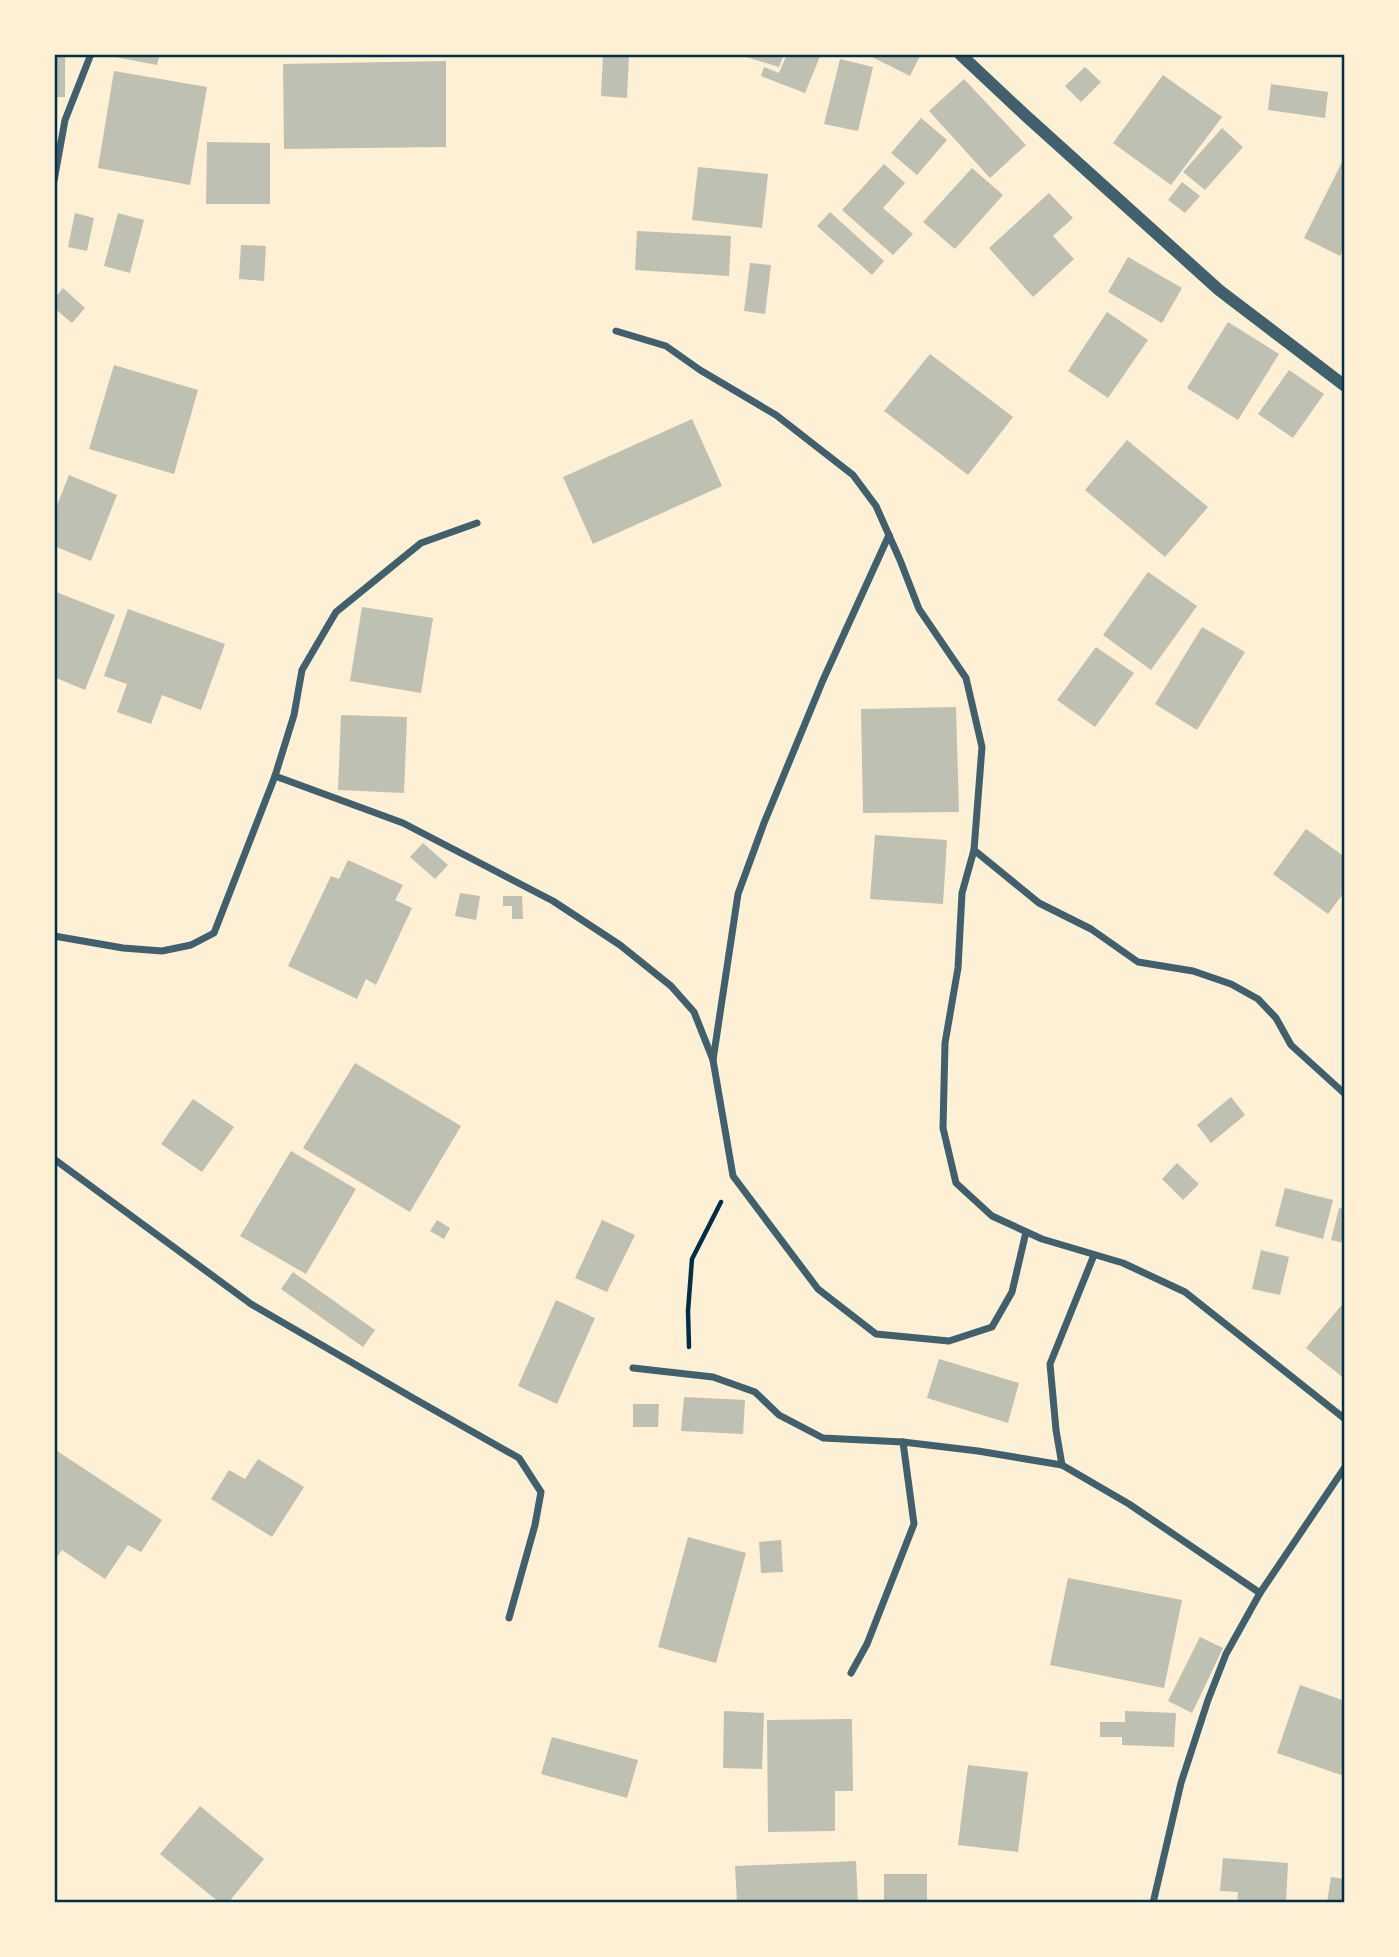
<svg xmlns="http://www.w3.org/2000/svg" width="1399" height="1957" font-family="Ubuntu,sans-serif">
	<rect width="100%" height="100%" fill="#fdf0d5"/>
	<g fill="#bec0b2">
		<rect x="54" y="54" width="11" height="43"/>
		<path d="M 116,54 L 160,54 L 157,65 L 115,57 Z"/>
		<path d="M 603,54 L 629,56 L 627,98 L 601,96 Z"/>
		<path d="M 744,54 L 784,54 L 779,67 L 743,56 Z"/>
		<path d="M 787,54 L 821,54 L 805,93 L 761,76 L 764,67 L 779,73 Z"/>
		<path d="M 866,54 L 921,54 L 910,76 Z"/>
		<path d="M 840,59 L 873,67 L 858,131 L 824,124 Z"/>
		<path d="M 446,61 L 446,147 L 284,149 L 283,64 Z"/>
		<path d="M 1085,67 L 1101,82 L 1081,102 L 1065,86 Z"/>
		<path d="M 114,71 L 207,87 L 190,185 L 98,168 Z"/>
		<path d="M 1163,75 L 1222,117 L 1171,185 L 1113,143 Z"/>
		<path d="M 964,79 L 1026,145 L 990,178 L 929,111 Z"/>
		<path d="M 1271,84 L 1328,92 L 1325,118 L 1268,110 Z"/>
		<path d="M 921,118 L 947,140 L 917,175 L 891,153 Z"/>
		<path d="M 1222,128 L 1243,147 L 1205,190 L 1183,172 Z"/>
		<path d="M 207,142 L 270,143 L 270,204 L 206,204 Z"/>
		<path d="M 1345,156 L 1345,247 L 1340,256 L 1304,238 Z"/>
		<path d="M 884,164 L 905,183 L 883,208 L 913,234 L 893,255 L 842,210 Z"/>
		<path d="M 698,167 L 768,174 L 762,228 L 692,220 Z"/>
		<path d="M 972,168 L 1003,195 L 955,249 L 923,222 Z"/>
		<path d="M 1182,182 L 1200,196 L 1185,213 L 1168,200 Z"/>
		<path d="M 1049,193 L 1073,218 L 1053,236 L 1074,259 L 1033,297 L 989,248 Z"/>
		<path d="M 830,212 L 884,261 L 872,275 L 817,226 Z"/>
		<path d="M 75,213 L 94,218 L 87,251 L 68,247 Z"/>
		<path d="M 118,213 L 144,220 L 130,273 L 104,266 Z"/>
		<path d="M 637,231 L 731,236 L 729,276 L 635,270 Z"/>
		<path d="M 241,245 L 266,246 L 264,281 L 239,279 Z"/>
		<path d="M 1128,257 L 1182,288 L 1162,323 L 1108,292 Z"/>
		<path d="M 750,263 L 771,265 L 765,314 L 744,311 Z"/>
		<path d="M 63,288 L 85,308 L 72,323 L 54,308 L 54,299 Z"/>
		<path d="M 1107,312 L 1148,340 L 1108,398 L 1068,371 Z"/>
		<path d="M 1228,322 L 1279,354 L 1238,420 L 1187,388 Z"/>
		<path d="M 930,354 L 1013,417 L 968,475 L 884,411 Z"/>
		<path d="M 114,365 L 198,390 L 174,474 L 89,449 Z"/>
		<path d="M 1289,370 L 1324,394 L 1293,438 L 1258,414 Z"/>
		<path d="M 692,419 L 722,486 L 593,544 L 563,477 Z"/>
		<path d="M 1127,440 L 1208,507 L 1165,557 L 1085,490 Z"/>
		<path d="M 69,475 L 117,495 L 91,561 L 54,546 L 54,513 Z"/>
		<path d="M 1148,572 L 1197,606 L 1151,670 L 1103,635 Z"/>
		<path d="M 56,592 L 115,615 L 85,690 L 54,677 L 54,595 Z"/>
		<path d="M 362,607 L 433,618 L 421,693 L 350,681 Z"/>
		<path d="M 128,609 L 225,644 L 201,710 L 162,695 L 151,724 L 117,712 L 127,684 L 104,676 Z"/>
		<path d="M 1202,627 L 1245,652 L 1197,730 L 1155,704 Z"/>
		<path d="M 1096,647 L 1134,673 L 1095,727 L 1057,700 Z"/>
		<path d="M 956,707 L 959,812 L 863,813 L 861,709 Z"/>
		<path d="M 341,715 L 407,717 L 404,793 L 338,790 Z"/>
		<path d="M 1306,829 L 1345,857 L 1345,891 L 1328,914 L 1273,874 Z"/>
		<path d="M 875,835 L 947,840 L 943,904 L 870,899 Z"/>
		<path d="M 423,843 L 448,865 L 435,879 L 410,857 Z"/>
		<path d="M 348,860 L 403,885 L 395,900 L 412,908 L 376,985 L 366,979 L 357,999 L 288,966 L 331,876 L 339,879 Z"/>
		<path d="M 460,893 L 480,896 L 476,920 L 455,916 Z"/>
		<path d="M 503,896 L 522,896 L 523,919 L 512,919 L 512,906 L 503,906 Z"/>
		<path d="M 355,1063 L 461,1126 L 410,1212 L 303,1148 Z"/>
		<path d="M 1231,1097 L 1245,1115 L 1211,1143 L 1197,1125 Z"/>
		<path d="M 193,1099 L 234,1127 L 202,1172 L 161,1144 Z"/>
		<path d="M 291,1151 L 356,1189 L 306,1274 L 240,1236 Z"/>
		<path d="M 1177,1163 L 1199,1184 L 1183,1200 L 1162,1179 Z"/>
		<path d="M 1285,1188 L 1333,1200 L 1323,1239 L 1275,1226 Z"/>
		<path d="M 1339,1208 L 1345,1209 L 1345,1243 L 1331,1240 Z"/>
		<path d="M 437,1220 L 450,1228 L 444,1239 L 430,1231 Z"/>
		<path d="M 602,1220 L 635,1235 L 607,1292 L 575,1278 Z"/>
		<path d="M 1261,1250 L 1289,1257 L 1280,1295 L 1252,1289 Z"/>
		<path d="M 293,1272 L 375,1330 L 363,1347 L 281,1289 Z"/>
		<path d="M 556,1300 L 595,1318 L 557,1404 L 518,1386 Z"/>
		<path d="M 1345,1301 L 1345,1379 L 1306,1348 Z"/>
		<path d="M 939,1359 L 1019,1383 L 1008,1423 L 927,1398 Z"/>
		<path d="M 684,1397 L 745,1400 L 743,1434 L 681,1431 Z"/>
		<path d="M 633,1404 L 659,1404 L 658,1427 L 633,1427 Z"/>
		<path d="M 54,1449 L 162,1520 L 141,1552 L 128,1545 L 105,1579 L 62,1550 L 54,1561 Z"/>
		<path d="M 258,1459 L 304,1487 L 272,1537 L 211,1499 L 229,1470 L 245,1479 Z"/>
		<path d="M 688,1537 L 746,1553 L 716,1663 L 658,1647 Z"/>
		<path d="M 781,1540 L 783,1572 L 761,1573 L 759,1542 Z"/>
		<path d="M 1068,1578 L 1182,1600 L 1164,1688 L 1050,1665 Z"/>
		<path d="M 1200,1637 L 1223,1648 L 1192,1713 L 1168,1701 Z"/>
		<path d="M 1300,1685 L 1345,1701 L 1344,1776 L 1277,1753 Z"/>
		<path d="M 724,1711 L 764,1713 L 762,1769 L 723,1768 Z"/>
		<path d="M 1125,1711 L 1176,1713 L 1174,1747 L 1122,1745 L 1122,1737 L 1100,1737 L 1100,1722 L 1125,1722 Z"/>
		<path d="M 852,1719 L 853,1791 L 835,1791 L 835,1831 L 768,1832 L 767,1720 Z"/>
		<path d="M 552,1737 L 638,1760 L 627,1798 L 541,1774 Z"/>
		<path d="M 968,1765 L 1028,1772 L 1018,1852 L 958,1845 Z"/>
		<path d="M 200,1806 L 264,1859 L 228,1903 L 220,1903 L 160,1854 Z"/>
		<path d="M 1223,1858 L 1288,1863 L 1286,1903 L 1237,1903 L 1238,1892 L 1220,1891 Z"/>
		<path d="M 856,1861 L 858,1903 L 737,1903 L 735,1866 Z"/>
		<rect x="884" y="1874" width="43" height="29"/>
		<path d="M 1331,1877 L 1345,1879 L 1345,1903 L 1327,1903 Z"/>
	</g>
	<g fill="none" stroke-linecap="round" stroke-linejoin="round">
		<path stroke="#003049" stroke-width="4.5" d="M 689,1347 L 688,1311 L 692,1259 L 721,1202"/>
		<g stroke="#3f606c" stroke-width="7">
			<path d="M 54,181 L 65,120 L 91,54"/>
			<path d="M 616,331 L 666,346 L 700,370 L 776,415 L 853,475 L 876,506 L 900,560 L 919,609 L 966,678 L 982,747 L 974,850 L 1039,903 L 1091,929 L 1138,962 L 1193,971 L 1231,984 L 1258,999 L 1276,1018 L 1291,1045 L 1345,1094"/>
			<path d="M 889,535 L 823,680 L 764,823 L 738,894 L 713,1060 L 733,1176 L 818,1289 L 876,1334 L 949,1341 L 992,1327 L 1012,1292 L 1026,1232"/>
			<path d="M 275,776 L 403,823 L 553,901 L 620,945 L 671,986 L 694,1012 L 713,1060"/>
			<path d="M 974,850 L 962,893 L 958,968 L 945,1043 L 943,1128 L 956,1183 L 992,1216 L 1042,1239 L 1123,1263 L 1185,1292 L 1345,1419"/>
			<path d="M 54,936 L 123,948 L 162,951 L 191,945 L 214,933 L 275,776 L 294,715 L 302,670 L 336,612 L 421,543 L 477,523"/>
			<path d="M 54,1159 L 251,1304 L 413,1398 L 519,1458 L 541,1492 L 535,1525 L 509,1618"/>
			<path d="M 633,1368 L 713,1377 L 755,1392 L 779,1415 L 823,1438 L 903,1442 L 978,1451 L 1062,1465 L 1129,1504 L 1260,1593"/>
			<path d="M 1062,1465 L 1056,1430 L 1050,1364 L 1094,1255"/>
			<path d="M 851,1673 L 867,1644 L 914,1524 L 903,1442"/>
			<path d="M 1153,1903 L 1181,1783 L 1208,1700 L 1226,1654 L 1260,1593 L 1345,1467"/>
		</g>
		<path stroke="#3f606c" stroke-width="12" d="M 960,54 L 1025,115 L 1219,290 L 1345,386"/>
	</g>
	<rect width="1399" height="1957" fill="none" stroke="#fdf0d5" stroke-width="112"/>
	<rect x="56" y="56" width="1287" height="1845" fill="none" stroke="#003049" stroke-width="2.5"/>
</svg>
